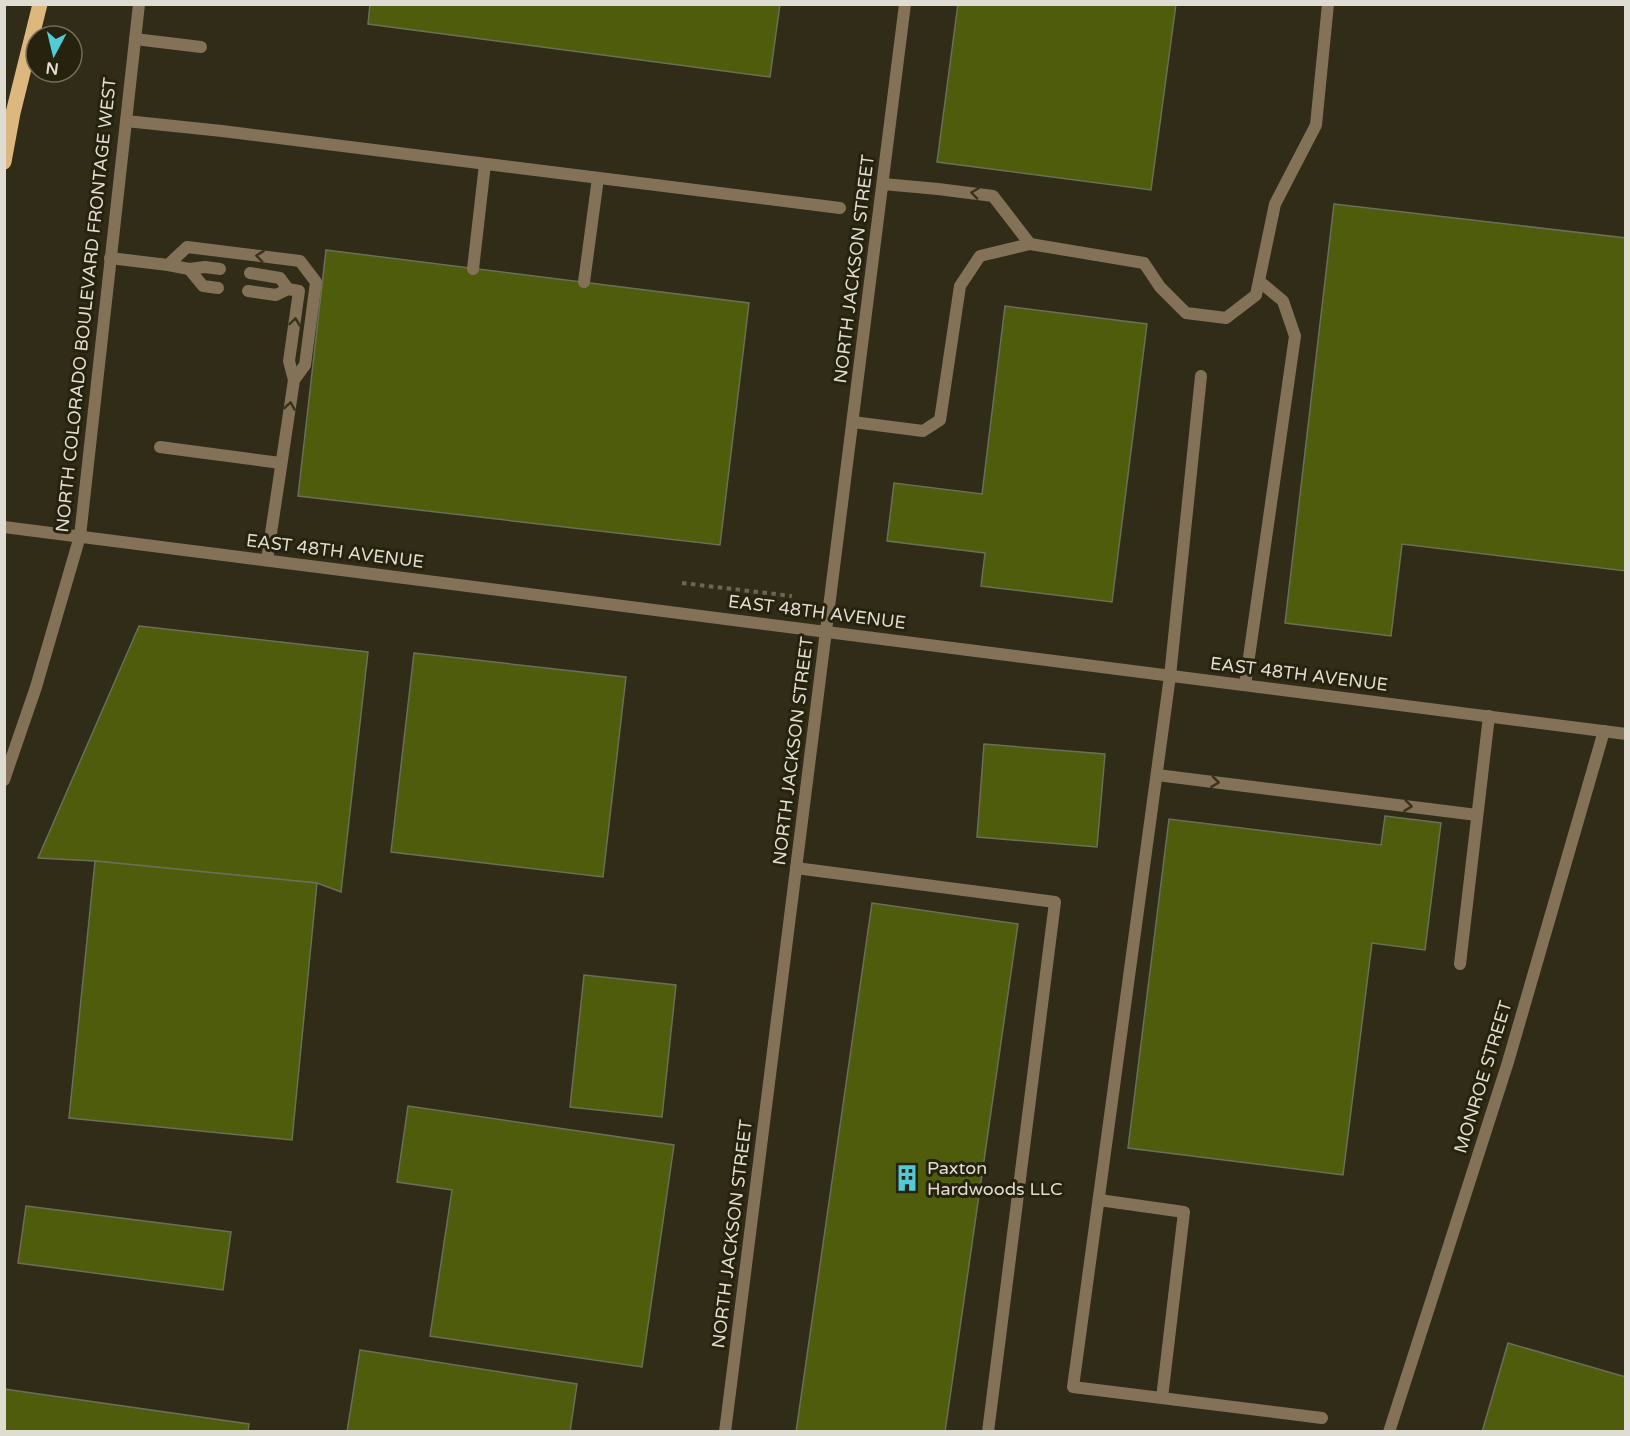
<svg xmlns="http://www.w3.org/2000/svg" width="1630" height="1436" font-family="'Varela Round',sans-serif">
	<rect width="100%" height="100%" fill="#302c18"/>
	<g fill="#4e5c0c" stroke="#696f59" stroke-width="1.5">
		<path d="M 370,4 L 780,4 L 770,77 L 368,24 Z"/>
		<path d="M 958,4 L 1176,4 L 1151,190 L 937,162 Z"/>
		<path d="M 1334,204 L 1626,238 L 1626,571 L 1402,544 L 1391,636 L 1285,623 Z"/>
		<path d="M 326,250 L 749,303 L 720,545 L 298,496 Z"/>
		<path d="M 1005,306 L 1147,324 L 1112,602 L 981,586 L 985,553 L 887,541 L 894,483 L 982,494 Z"/>
		<path d="M 139,626 L 368,652 L 341,892 L 317,883 L 95,861 L 38,858 Z"/>
		<path d="M 414,653 L 626,677 L 603,877 L 391,852 Z"/>
		<path d="M 984,744 L 1105,754 L 1097,847 L 977,837 Z"/>
		<path d="M 1385,816 L 1441,823 L 1425,950 L 1372,943 L 1343,1175 L 1128,1148 L 1169,819 L 1381,845 Z"/>
		<path d="M 95,861 L 317,883 L 292,1140 L 69,1118 Z"/>
		<path d="M 872,903 L 1018,924 L 945,1432 L 796,1432 Z"/>
		<path d="M 584,975 L 676,985 L 662,1117 L 570,1107 Z"/>
		<path d="M 408,1106 L 674,1145 L 642,1367 L 430,1336 L 452,1190 L 397,1182 Z"/>
		<path d="M 26,1206 L 231,1232 L 223,1290 L 18,1263 Z"/>
		<path d="M 1508,1343 L 1626,1377 L 1626,1432 L 1482,1432 Z"/>
		<path d="M 360,1350 L 577,1384 L 570,1432 L 347,1432 Z"/>
		<path d="M 4,1389 L 249,1424 L 248,1432 L 4,1432 Z"/>
	</g>
	<g fill="none" stroke-linecap="round" stroke-linejoin="round">
		<path stroke="#6a6655" stroke-width="4" stroke-dasharray="4.5 4.5" stroke-linecap="butt" d="M 682,583 L 792,596"/>
		<g stroke="#837257" stroke-width="12">
			<path d="M 135,39 L 201,47"/>
			<path d="M 126,121 L 222,131 L 840,208"/>
			<path d="M 883,184 L 938,189 L 993,196 L 1030,244"/>
			<path d="M 110,258 L 168,265 L 187,247 L 300,261 L 316,282 L 305,365 L 294,380 L 267,560"/>
			<path d="M 168,265 L 189,269 L 203,286 L 218,288"/>
			<path d="M 189,269 L 205,267 L 220,269"/>
			<path d="M 473,269 L 485,164"/>
			<path d="M 250,273 L 280,278 L 288,289"/>
			<path d="M 584,282 L 598,178"/>
			<path d="M 248,291 L 276,295 L 288,289 L 299,291 L 289,361 L 294,380"/>
			<path d="M 1201,376 L 1170,676 L 1073,1387 L 1322,1418"/>
			<path d="M 853,422 L 923,431 L 940,420 L 960,286 L 980,256 L 1030,244 L 1144,263 L 1160,287 L 1186,313 L 1226,318 L 1256,295 L 1275,204 L 1316,125 L 1328,4"/>
			<path d="M 160,447 L 280,463"/>
			<path d="M 1245,685 L 1295,336 L 1283,301 L 1259,281"/>
			<path d="M 1157,775 L 1477,815"/>
			<path d="M 796,868 L 1055,902 L 988,1432"/>
			<path d="M 1460,964 L 1489,716"/>
			<path d="M 1099,1200 L 1184,1212 L 1162,1398"/>
			<path d="M 1389,1432 L 1508,1062 L 1604,731"/>
		</g>
		<g stroke="#837257" stroke-width="12">
			<path d="M 4,780 L 36,687 L 80,536 L 139,4"/>
			<path d="M 725,1432 L 905,4"/>
		</g>
		<path stroke="#837257" stroke-width="12" d="M 4,527 L 1626,734"/>
		<path stroke="#dcb77e" stroke-width="15" d="M 4,162 L 13,113 L 40,4"/>
	</g>
	<defs><path id="oneway-chevron" d="M-2-3.5L2.5 0L-2 3.5" fill="none" stroke-width="1.6" stroke-linecap="round" stroke-linejoin="round" transform="scale(1.5)"/></defs>
	<g stroke="#39321d">
		<use href="#oneway-chevron" transform="translate(975 193) rotate(-172)"/>
		<use href="#oneway-chevron" transform="translate(260 256) rotate(-173)"/>
		<use href="#oneway-chevron" transform="translate(295 322) rotate(-82)"/>
		<use href="#oneway-chevron" transform="translate(290 406) rotate(-81)"/>
		<use href="#oneway-chevron" transform="translate(1215 782) rotate(7)"/>
		<use href="#oneway-chevron" transform="translate(1408 806) rotate(7)"/>
	</g>
	<defs>
		<symbol id="building-bare" viewBox="-9 -9 18 18"><path d="M-4-6H4V6H1V3H-1V6H-4ZM-2.5-4.3h1.7v1.8h-1.7ZM.8-4.3h1.7v1.8H.8ZM-2.5-1h1.7V.8h-1.7ZM.8-1h1.7V.8H.8Z" fill="#52cbd7" stroke="#26220e" stroke-width="2.5" paint-order="stroke"/></symbol>
	</defs>
	<g fill-rule="evenodd">
		<use href="#building-bare" x="888" y="1159" width="38" height="38"/>
	</g>
	<g text-anchor="middle" stroke-width="6" stroke-linejoin="round" paint-order="stroke">
		<g font-size="18" fill="#dfddd1" stroke="#26220e">
			<text transform="translate(854 269) rotate(-83)" y="6">NORTH JACKSON STREET</text>
			<text transform="translate(86 305) rotate(-84)" y="6">NORTH COLORADO BOULEVARD FRONTAGE WEST</text>
			<text transform="translate(335 551) rotate(7)" y="6">EAST 48TH AVENUE</text>
			<text transform="translate(817 612) rotate(7)" y="6">EAST 48TH AVENUE</text>
			<text transform="translate(1299 674) rotate(7)" y="6">EAST 48TH AVENUE</text>
			<text transform="translate(793 751) rotate(-83)" y="6">NORTH JACKSON STREET</text>
			<text transform="translate(1483 1077) rotate(-73)" y="6">MONROE STREET</text>
			<text transform="translate(732 1234) rotate(-83)" y="6">NORTH JACKSON STREET</text>
		</g>
		<g font-size="18" fill="#dfddd1" stroke="#26220e" text-anchor="start">
			<text x="927" y="1174">Paxton<tspan x="927" dy="21">Hardwoods LLC</tspan></text>
		</g>
	</g>
	<rect width="1630" height="1436" fill="none" stroke="#dfddd1" stroke-width="12"/>
	<g transform="translate(54 54) rotate(187)"><circle r="28" fill="#26220e" stroke="#706d5c" stroke-width="1.5"/>
	<path d="M0-4.5L10 22L0 15L-10 22Z" fill="#52cbd7"/>
	<text y="-9" font-size="16" font-weight="bold" text-anchor="middle" fill="#dfddd1">N</text>
	</g>
</svg>
